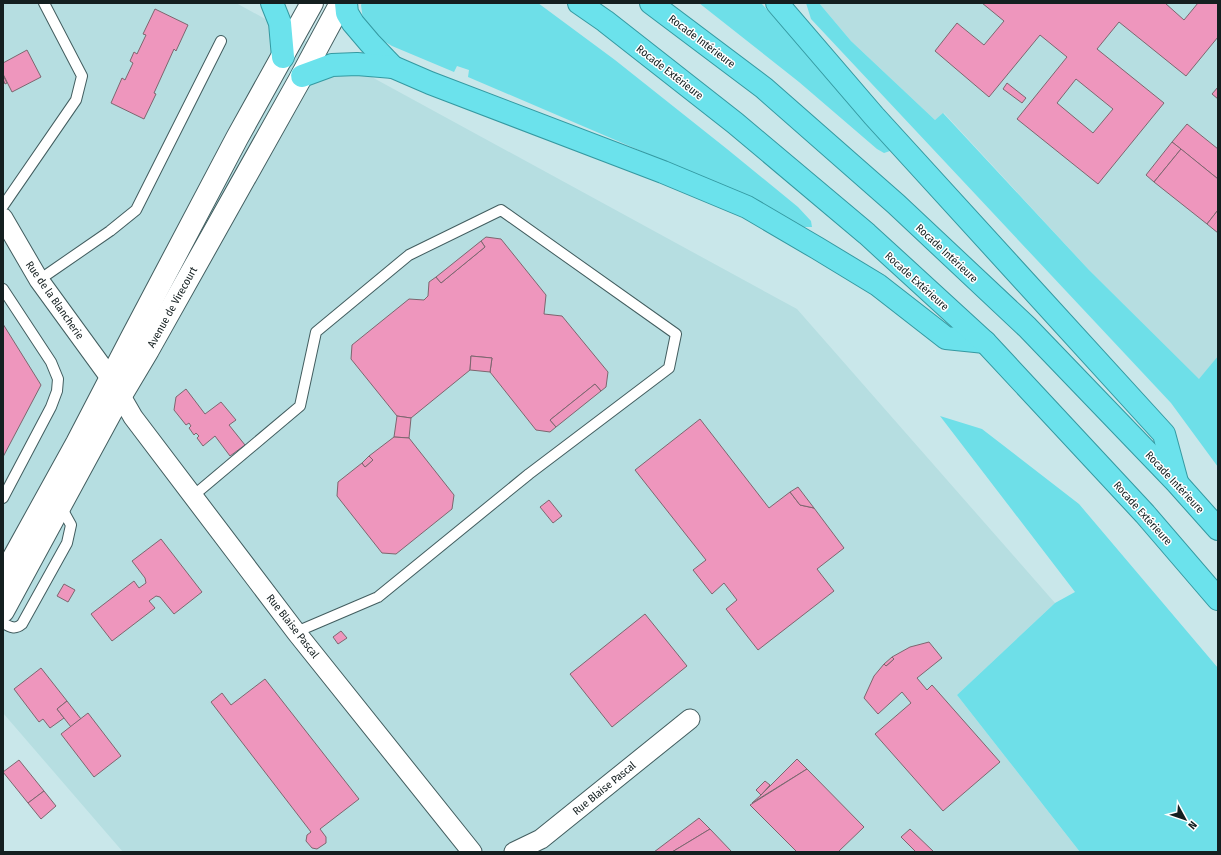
<svg xmlns="http://www.w3.org/2000/svg" width="1221" height="855" font-family="'Fira Sans Condensed',sans-serif">
	<rect width="100%" height="100%" fill="#c9e7ea"/>
	<g fill="#b6dee1">
		<path d="M 3,3 L 236,3 L 797,309 L 1055,603 L 957,695 L 1080,852 L 123,852 L 3,713 Z"/>
		<path d="M 819,3 L 1218,3 L 1218,356 L 1199,380 L 1089,270 L 944,113 L 935,120 L 851,41 Z"/>
	</g>
	<g fill="#6edfe8">
		<path d="M 362,3 L 538,3 L 615,60 L 727,149 L 798,207 L 811,221 L 812,227 L 804,227 L 746,196 L 468,77 L 469,70 L 457,66 L 454,72 L 392,46 L 372,34 L 363,20 L 361,5 Z"/>
		<path d="M 699,3 L 761,3 L 889,144 L 890,151 L 884,153 L 877,149 L 799,82 Z"/>
		<path d="M 806,3 L 819,3 L 851,41 L 935,120 L 943,113 L 1089,270 L 1199,379 L 1218,356 L 1218,467 L 1171,403 L 811,19 Z"/>
		<path d="M 940,416 L 982,429 L 1079,504 L 1218,668 L 1218,852 L 1080,852 L 957,695 L 1055,603 L 1075,592 Z"/>
	</g>
	<g fill="#ee96bd" stroke="#7d666f" fill-rule="evenodd">
		<path d="M 982,3 L 1165,3 L 1184,20 L 1198,3 L 1218,3 L 1218,37 L 1186,76 L 1119,22 L 1097,49 L 1164,103 L 1098,184 L 1017,119 L 1067,57 L 1040,35 L 989,97 L 935,51 L 957,23 L 984,45 L 1004,21 ZM 1076,79 L 1113,109 L 1093,133 L 1057,103 Z"/>
		<path d="M 155,9 L 188,25 L 176,51 L 174,49 L 154,93 L 156,94 L 144,119 L 111,103 L 122,78 L 125,80 L 133,63 L 130,61 L 134,52 L 137,54 L 146,35 L 143,34 Z"/>
		<path d="M 27,50 L 41,77 L 12,92 L 3,74 L 3,63 Z"/>
		<path d="M 3,75 L 7,83 L 5,84 L 3,79 Z"/>
		<path d="M 1007,83 L 1026,98 L 1022,103 L 1003,89 Z"/>
		<path d="M 1218,87 L 1218,99 L 1212,94 Z"/>
		<path d="M 1187,124 L 1218,149 L 1218,179 L 1172,142 Z"/>
		<path d="M 1172,142 L 1181,149 L 1154,182 L 1146,175 Z"/>
		<path d="M 1181,149 L 1218,179 L 1218,210 L 1207,224 L 1154,182 Z"/>
		<path d="M 1218,210 L 1218,233 L 1207,224 Z"/>
		<path d="M 486,237 L 501,239 L 546,295 L 544,314 L 562,316 L 608,372 L 606,387 L 601,391 L 595,384 L 550,420 L 556,427 L 550,432 L 536,430 L 490,372 L 492,358 L 471,356 L 470,370 L 411,418 L 397,416 L 351,359 L 352,345 L 409,299 L 424,300 L 428,296 L 429,282 L 436,277 L 441,283 L 485,247 L 481,241 Z"/>
		<path d="M 481,241 L 485,247 L 441,283 L 436,277 Z"/>
		<path d="M 3,324 L 41,385 L 3,457 Z"/>
		<path d="M 471,356 L 492,358 L 490,372 L 470,370 Z"/>
		<path d="M 595,384 L 601,391 L 556,427 L 550,420 Z"/>
		<path d="M 186,389 L 205,414 L 221,402 L 236,420 L 229,425 L 245,445 L 230,456 L 215,436 L 203,446 L 197,438 L 199,436 L 196,433 L 194,435 L 189,428 L 191,426 L 189,423 L 186,425 L 174,410 L 176,397 Z"/>
		<path d="M 397,416 L 411,418 L 409,438 L 394,437 Z"/>
		<path d="M 700,419 L 769,508 L 790,492 L 800,505 L 814,508 L 844,548 L 817,569 L 834,591 L 758,650 L 726,609 L 737,600 L 724,583 L 712,594 L 693,570 L 706,560 L 635,470 Z"/>
		<path d="M 394,437 L 409,438 L 454,495 L 452,509 L 396,554 L 382,553 L 337,496 L 338,482 L 362,463 L 365,467 L 373,460 L 369,456 Z"/>
		<path d="M 369,456 L 373,460 L 365,467 L 362,463 Z"/>
		<path d="M 798,487 L 814,508 L 800,505 L 790,492 Z"/>
		<path d="M 549,500 L 562,516 L 553,523 L 540,507 Z"/>
		<path d="M 161,539 L 202,592 L 174,614 L 160,597 L 156,596 L 149,601 L 155,608 L 112,641 L 91,614 L 134,581 L 139,588 L 146,583 L 145,578 L 132,561 Z"/>
		<path d="M 64,584 L 75,590 L 68,602 L 57,596 Z"/>
		<path d="M 645,614 L 687,666 L 612,727 L 570,674 Z"/>
		<path d="M 341,631 L 347,638 L 338,644 L 333,637 Z"/>
		<path d="M 929,642 L 942,658 L 917,678 L 927,690 L 932,685 L 1000,762 L 943,811 L 875,734 L 911,703 L 902,692 L 878,714 L 864,698 L 874,676 L 884,664 L 886,666 L 894,659 L 892,657 L 910,647 Z"/>
		<path d="M 892,657 L 894,659 L 886,666 L 884,664 Z"/>
		<path d="M 41,668 L 67,701 L 57,709 L 64,718 L 50,728 L 43,719 L 39,722 L 14,689 Z"/>
		<path d="M 265,679 L 359,799 L 320,829 L 326,837 L 326,843 L 317,849 L 312,848 L 306,841 L 307,835 L 311,832 L 211,702 L 222,693 L 231,705 Z"/>
		<path d="M 67,701 L 81,719 L 71,727 L 57,709 Z"/>
		<path d="M 88,713 L 121,756 L 94,777 L 61,734 Z"/>
		<path d="M 797,759 L 807,769 L 752,803 L 761,795 Z"/>
		<path d="M 19,760 L 44,791 L 28,803 L 3,772 Z"/>
		<path d="M 807,769 L 864,827 L 838,852 L 797,852 L 750,805 Z"/>
		<path d="M 765,781 L 770,785 L 761,795 L 756,790 Z"/>
		<path d="M 44,791 L 56,806 L 41,819 L 28,803 Z"/>
		<path d="M 699,818 L 710,829 L 672,852 L 654,852 Z"/>
		<path d="M 710,829 L 732,852 L 672,852 Z"/>
		<path d="M 910,829 L 934,852 L 916,852 L 901,837 Z"/>
	</g>
	<g fill="none" stroke-linecap="round" stroke-linejoin="round">
		<defs>
			<g id="service">
				<path d="M 3,206 L 76,100 L 82,76 L 44,3"/>
				<path d="M 39,280 L 110,231 L 136,210 L 221,41"/>
				<path d="M 3,289 L 51,362 L 58,379 L 57,391 L 51,407 L 3,498"/>
				<path d="M 193,496 L 300,406 L 316,332 L 409,255 L 501,210 L 676,334 L 669,368 L 529,474 L 378,597 L 296,632"/>
				<path d="M 3,623 C 10,627 15,630 22,624 L 67,543 L 71,525 L 60,505"/>
			</g>
			<g id="minor">
				<path d="M 3,218 L 39,280 L 111,379 L 133,417 L 296,632 L 472,852"/>
				<path d="M 514,852 L 541,839 L 690,719"/>
			</g>
			<g id="tertiary">
				<path d="M 3,577 L 77,443 L 131,339 L 237,138 L 312,3"/>
				<path d="M 3,611 L 111,412 L 148,350 L 299,81 L 341,3"/>
			</g>
			<g id="trunk">
				<path d="M 272,3 L 280,23 L 283,57"/>
				<path d="M 346,3 L 347,13 L 353,23 L 370,43 L 393,67 L 430,83 L 663,172 L 747,207 L 817,248 L 878,285 L 946,338 L 985,342"/>
				<path d="M 579,3 L 605,21 L 735,123 L 867,234 L 985,342 L 1145,514 L 1218,599"/>
				<path d="M 651,3 L 764,88 L 896,204 L 1027,327 L 1177,483 L 1218,529"/>
				<path d="M 777,3 L 874,116 L 1164,434 L 1177,482"/>
				<path d="M 302,76 L 332,65 L 357,64 L 393,67"/>
			</g>
		</defs>
		<use href="#service" stroke="#425d5f" stroke-width="12"/>
		<use href="#minor" stroke="#425d5f" stroke-width="21"/>
		<use href="#tertiary" stroke="#425d5f" stroke-width="24"/>
		<use href="#trunk" stroke="#3499a1" stroke-width="24"/>
		<use href="#service" stroke="#fff" stroke-width="10"/>
		<use href="#minor" stroke="#fff" stroke-width="19"/>
		<use href="#tertiary" stroke="#fff" stroke-width="22"/>
		<use href="#trunk" stroke="#6be2ec" stroke-width="22"/>
	</g>
	<g text-anchor="middle" stroke-width="3" stroke-linejoin="round" paint-order="stroke">
		<g font-size="11" fill="#141f20" stroke="#fff">
			<text transform="translate(702 41) rotate(37)" y="4">Rocade Intérieure</text>
			<text transform="translate(670 72) rotate(38)" y="4">Rocade Extérieure</text>
			<text transform="translate(947 253) rotate(43)" y="4">Rocade Intérieure</text>
			<text transform="translate(917 281) rotate(42)" y="4">Rocade Extérieure</text>
			<text transform="translate(55 300) rotate(55)" y="4">Rue de la Blancherie</text>
			<text transform="translate(172 307) rotate(-61)" y="4">Avenue de Virecourt</text>
			<text transform="translate(1175 482) rotate(47)" y="4">Rocade Intérieure</text>
			<text transform="translate(1143 513) rotate(48)" y="4">Rocade Extérieure</text>
			<text transform="translate(293 626) rotate(52)" y="4">Rue Blaise Pascal</text>
			<text transform="translate(604 788) rotate(-39)" y="4">Rue Blaise Pascal</text>
		</g>
	</g>
	<rect width="1221" height="855" fill="none" stroke="#141f20" stroke-width="8"/>
	<g transform="translate(1185 819) rotate(130)" stroke="#ffffff" stroke-width="3" paint-order="stroke">
	<path d="M0-3L7 15L0 10L-7 15Z" fill="#141f20"/>
	<text y="-6" font-size="11" font-weight="bold" text-anchor="middle" fill="#141f20">N</text>
	</g>
</svg>
